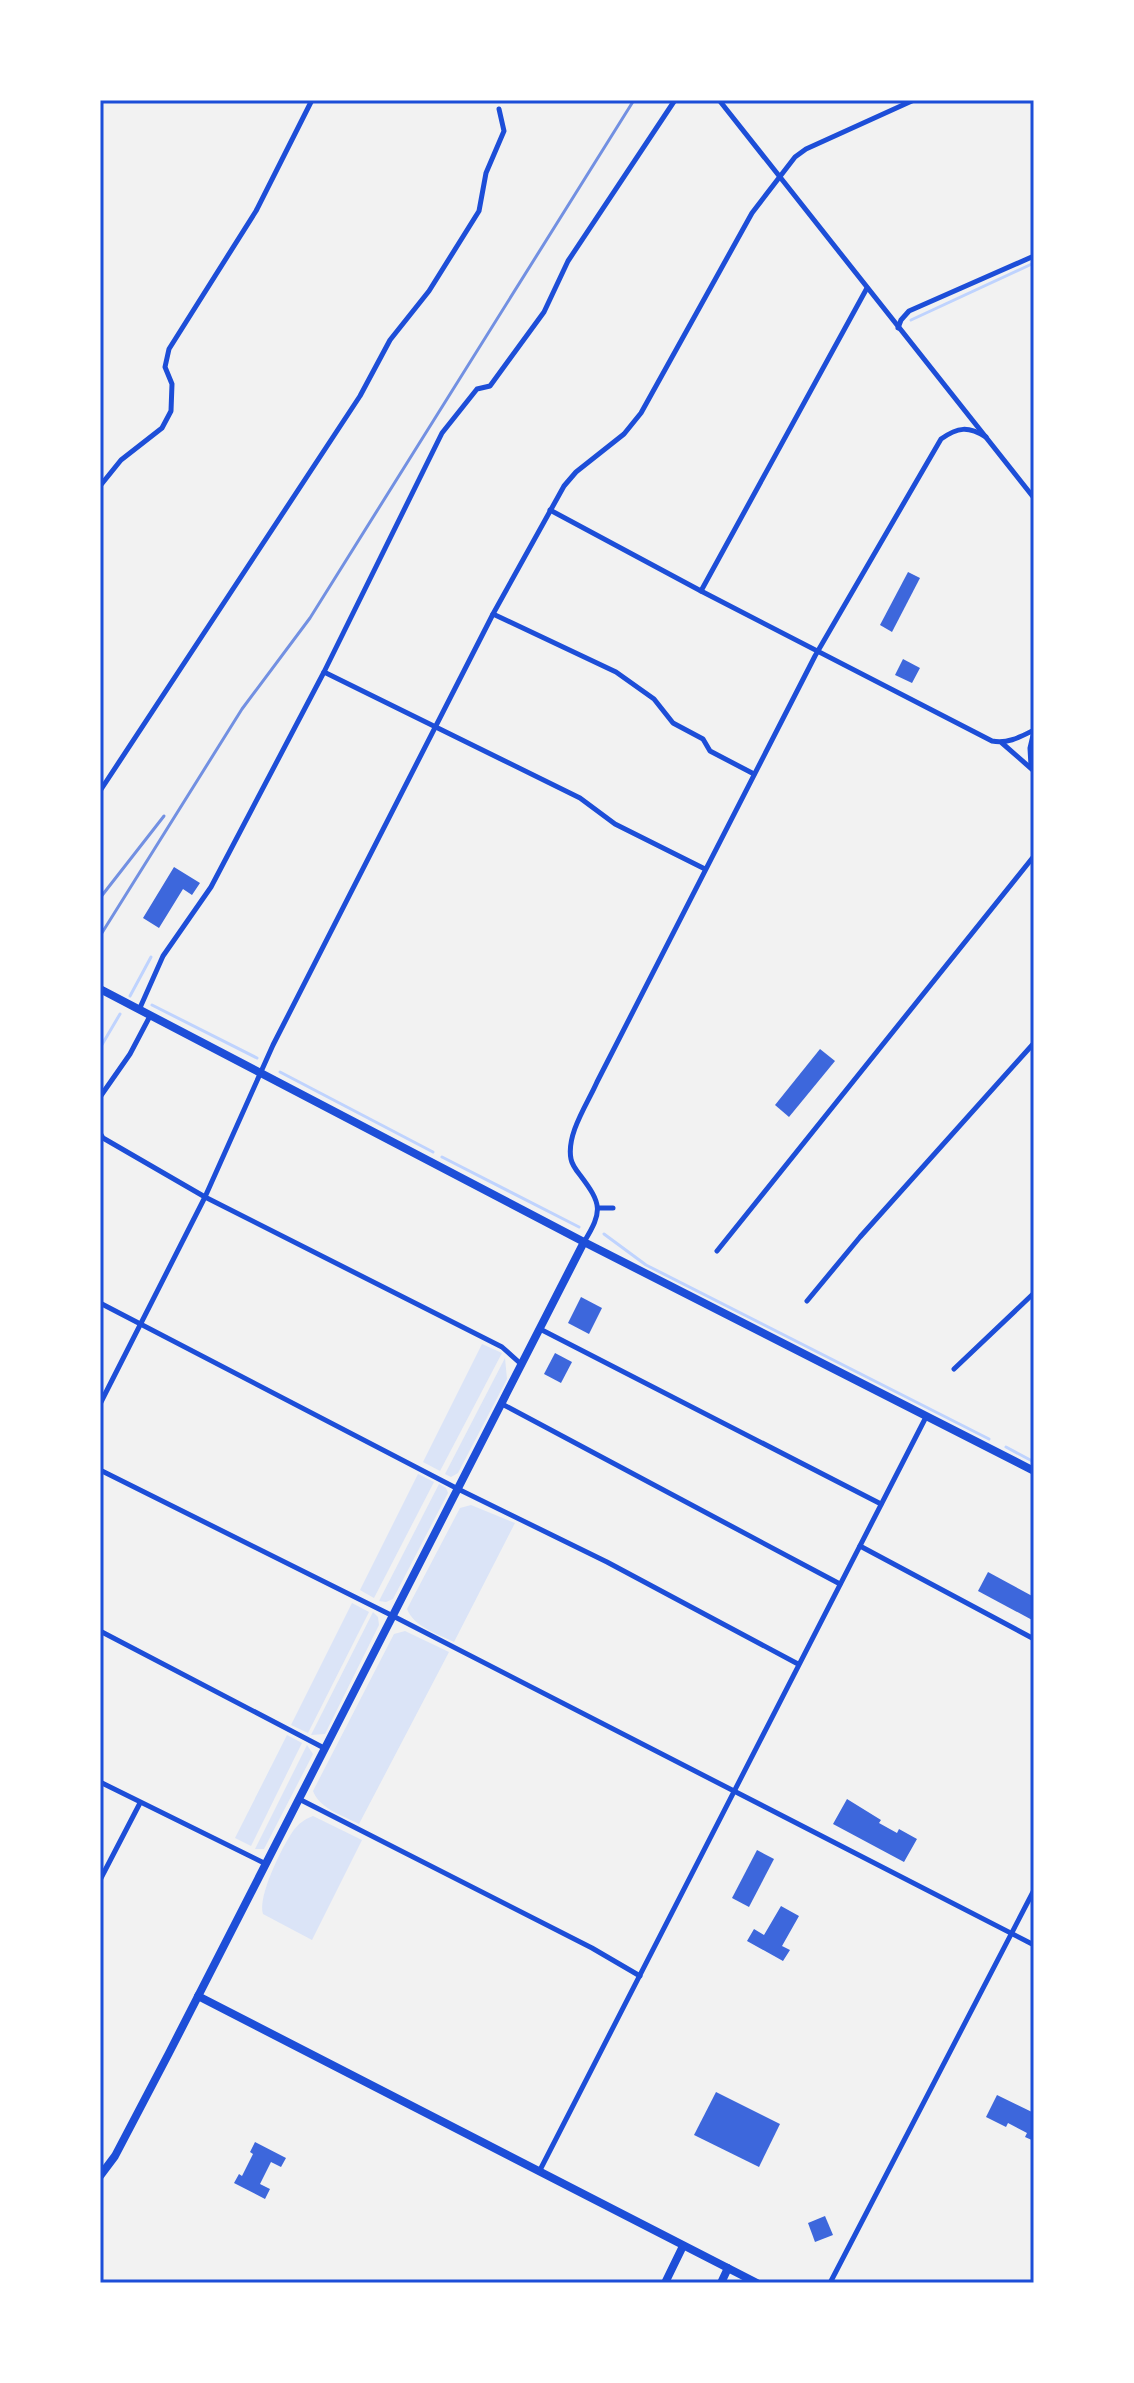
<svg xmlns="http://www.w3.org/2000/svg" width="1134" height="2383" font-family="'Open Sans',sans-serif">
	<rect width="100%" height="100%" fill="#f2f2f2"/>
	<g fill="#dbe4f7">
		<path d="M 482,1344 L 502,1353 L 440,1471 L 423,1462 Z"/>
		<path d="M 505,1358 L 507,1379 L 458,1473 L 451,1477 L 445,1474 Z"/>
		<path d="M 418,1474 L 434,1482 L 374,1598 L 360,1590 Z"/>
		<path d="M 439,1484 L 446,1488 L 448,1493 L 393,1599 L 386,1602 L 379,1601 Z"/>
		<path d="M 471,1505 L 515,1523 L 454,1642 C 438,1634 414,1627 407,1609 L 460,1508 Z"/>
		<path d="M 352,1603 L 369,1612 L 308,1733 L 291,1725 Z"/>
		<path d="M 373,1612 L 378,1617 L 379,1625 L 325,1734 L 311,1735 Z"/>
		<path d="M 405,1631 L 449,1652 L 359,1824 C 342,1815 320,1809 313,1791 L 394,1634 Z"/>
		<path d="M 287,1735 L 302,1743 L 251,1846 L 235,1838 Z"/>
		<path d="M 307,1745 L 313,1754 L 264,1849 L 255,1849 Z"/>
		<path d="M 313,1816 L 362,1840 L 312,1940 L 263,1914 C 257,1897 282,1847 293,1831 C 299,1823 305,1819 313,1816 Z"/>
	</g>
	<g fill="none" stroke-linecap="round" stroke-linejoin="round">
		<g stroke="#bfd3fe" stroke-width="3">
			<path d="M 911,320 L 1034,263"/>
			<path d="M 130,996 L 151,957"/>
			<path d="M 152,1005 L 257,1058"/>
			<path d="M 100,1048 L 120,1014"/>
			<path d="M 280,1072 L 433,1152"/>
			<path d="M 442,1157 L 579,1227"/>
			<path d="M 604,1234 L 646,1265 L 989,1439"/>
			<path d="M 1006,1447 L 1034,1462"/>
		</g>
	</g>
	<g fill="#3d67dc">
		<path d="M 908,572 L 920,578 L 892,632 L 880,625 Z"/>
		<path d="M 903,659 L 920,668 L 912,683 L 895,675 Z"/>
		<path d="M 174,867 L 200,883 L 192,895 L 183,889 L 159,928 L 143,918 Z"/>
		<path d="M 820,1049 L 835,1061 L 789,1117 L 775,1105 Z"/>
		<path d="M 581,1297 L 602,1308 L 589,1334 L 568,1323 Z"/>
		<path d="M 555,1353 L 572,1362 L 561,1383 L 544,1374 Z"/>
		<path d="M 988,1572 L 1034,1597 L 1034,1621 L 978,1591 Z"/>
		<path d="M 847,1799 L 881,1820 L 879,1823 L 897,1833 L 899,1829 L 917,1839 L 904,1862 L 833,1824 Z"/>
		<path d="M 757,1850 L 774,1859 L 749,1907 L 732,1898 Z"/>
		<path d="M 781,1906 L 799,1916 L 782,1946 L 790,1950 L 783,1961 L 747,1941 L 754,1929 L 764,1935 Z"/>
		<path d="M 716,2092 L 780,2124 L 759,2167 L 694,2135 Z"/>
		<path d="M 997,2095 L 1034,2113 L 1034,2141 L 1025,2137 L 1027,2133 L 1008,2123 L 1006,2127 L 986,2117 Z"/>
		<path d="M 255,2142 L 286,2158 L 281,2167 L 271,2162 L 260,2184 L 270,2189 L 265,2199 L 234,2183 L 239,2174 L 242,2176 L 253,2154 L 250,2152 Z"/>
		<path d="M 825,2216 L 833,2235 L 815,2242 L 808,2223 Z"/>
	</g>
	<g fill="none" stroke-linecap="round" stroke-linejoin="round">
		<g stroke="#1d4ed8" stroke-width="5">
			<path d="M 719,100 L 1034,498"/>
			<path d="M 898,328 L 901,320 L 909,311 L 1034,256"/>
			<path d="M 100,486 L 121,460 L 162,428 L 171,411 L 172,384 L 165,367 L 169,349 L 256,211 L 312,100"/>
			<path d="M 550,510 L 701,591 L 992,741 C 1008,744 1020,737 1034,730"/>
			<path d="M 701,591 L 867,288"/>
			<path d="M 493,614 L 616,672 L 654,699 L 673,723 L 703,739 L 710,751 L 754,774"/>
			<path d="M 324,672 L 580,798 L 615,824 L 705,869"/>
			<path d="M 1002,743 L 1034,771"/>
			<path d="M 1031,766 L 1030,748 L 1034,731"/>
			<path d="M 100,791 L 360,396 L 390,340 L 429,291 L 479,211 L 486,173 L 504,131 L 499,109"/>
			<path d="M 139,1010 L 163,956 L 211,887 L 324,672 L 442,433 L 477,389 L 490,386 L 544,312 L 568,261 L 675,100"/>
			<path d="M 100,1097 L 130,1054 L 150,1016"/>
			<path d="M 100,1133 L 103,1138 L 205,1197 L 502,1347 L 521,1364"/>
			<path d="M 598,1208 L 613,1208"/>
			<path d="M 584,1242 C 603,1211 602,1204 580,1175 C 576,1170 572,1165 571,1159 C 566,1134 588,1103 597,1082 L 815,656 L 941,439 C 958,427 968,426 986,437"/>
			<path d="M 717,1251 L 1034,856"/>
			<path d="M 807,1301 L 860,1237 L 1034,1043"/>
			<path d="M 100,1303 L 458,1489 L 607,1562 L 798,1664"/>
			<path d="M 540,1329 L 881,1504"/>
			<path d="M 954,1369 L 1034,1293"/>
			<path d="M 100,1404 L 205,1197 L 273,1045 L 493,614 L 564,486 L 576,472 L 624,434 L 641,413 L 752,213 L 795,157 L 806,149 L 914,100"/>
			<path d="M 502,1404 L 840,1584"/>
			<path d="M 100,1470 L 393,1616 L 1034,1945"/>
			<path d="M 860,1546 L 1034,1639"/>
			<path d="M 100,1631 L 324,1748"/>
			<path d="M 100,1782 L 266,1864"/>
			<path d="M 299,1799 L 592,1948 L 640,1976"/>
			<path d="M 100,1880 L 140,1803"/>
			<path d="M 539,2172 L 926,1417"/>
			<path d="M 830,2283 L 1034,1890"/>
		</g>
		<g stroke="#1d4ed8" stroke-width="8">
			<path d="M 100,989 L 584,1242 L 1034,1471"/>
			<path d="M 198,1996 L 757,2283"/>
			<path d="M 100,2176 L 115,2156 L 169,2053 L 584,1242"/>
			<path d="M 665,2283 L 683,2246"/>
			<path d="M 721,2283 L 728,2268"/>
		</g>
		<g stroke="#7290e2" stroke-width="3">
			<path d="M 100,898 L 164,816"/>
			<path d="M 100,936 L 242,709 L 310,618 L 634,100"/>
		</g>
	</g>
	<rect width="1134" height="2383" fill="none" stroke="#ffffff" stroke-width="204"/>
	<rect x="102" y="102" width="930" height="2179" fill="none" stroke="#1d4ed8" stroke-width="3"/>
</svg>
